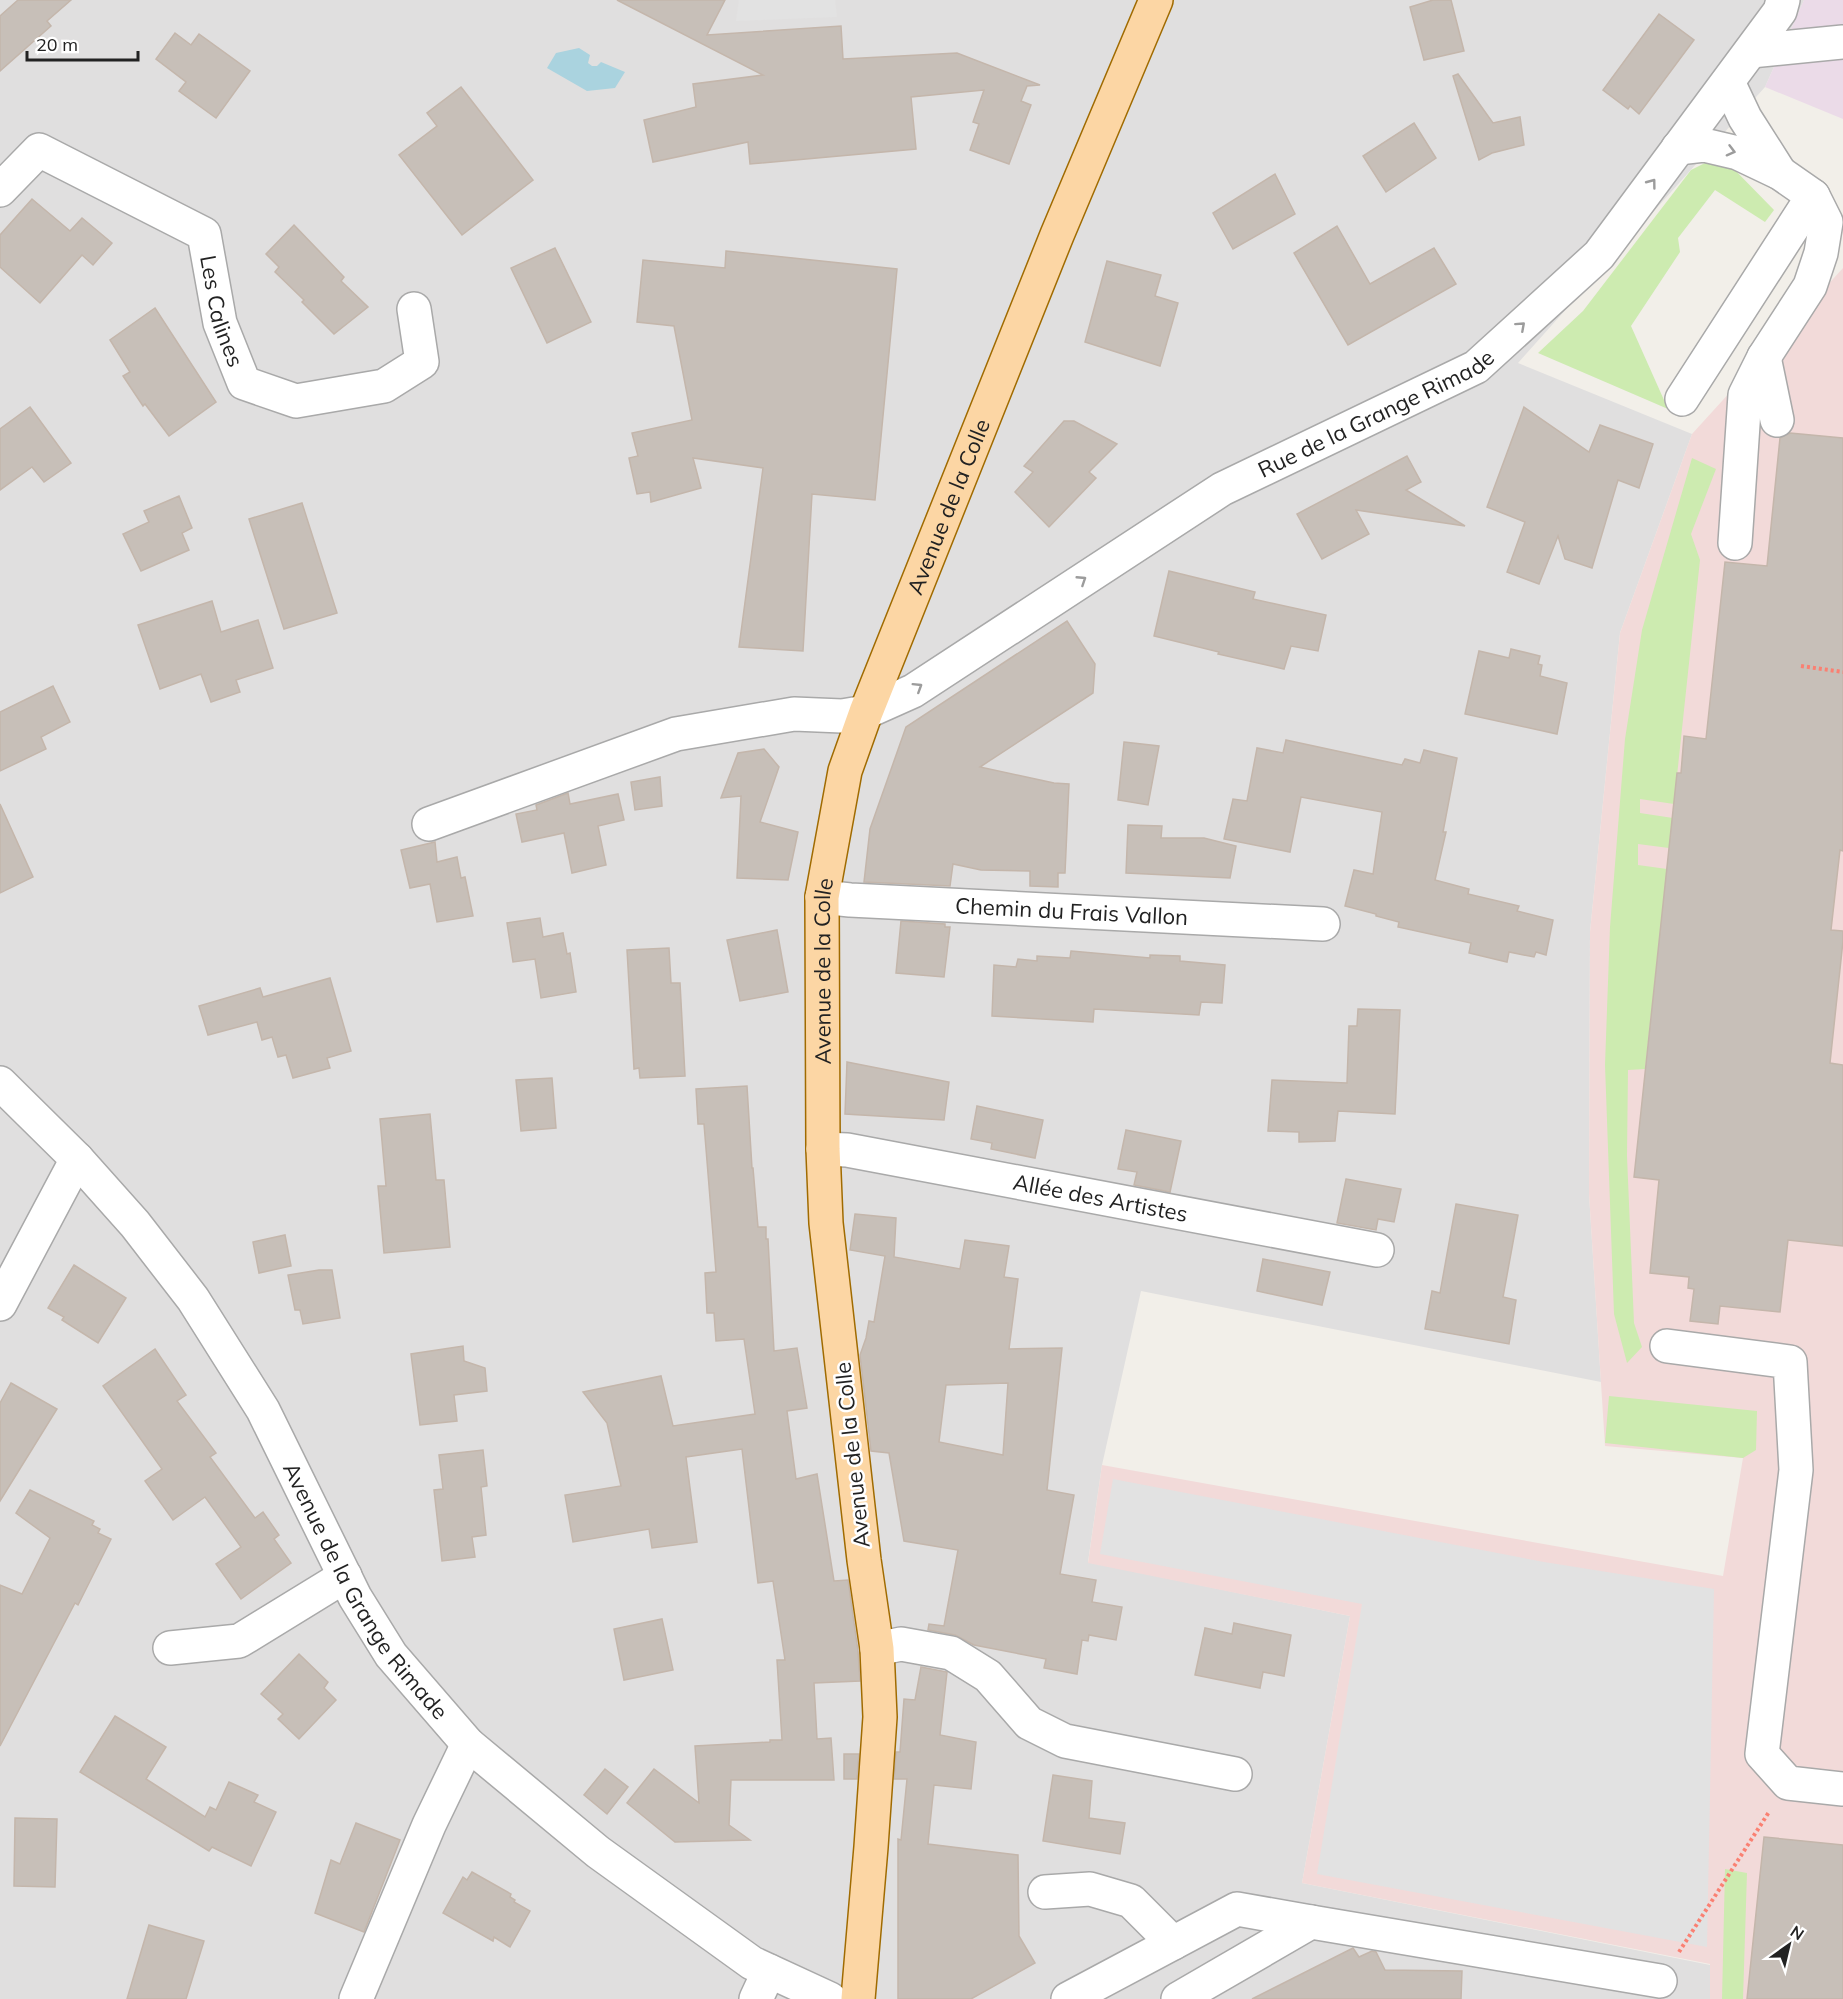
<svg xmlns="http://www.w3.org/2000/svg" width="1843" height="1999" font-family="Mulish,sans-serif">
	<rect width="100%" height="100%" fill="#f2efe9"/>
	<path fill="#e0dfdf" d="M 0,0 L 1804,0 L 1765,87 L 1518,363 L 1692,434 L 1620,633 L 1590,932 L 1589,1194 L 1601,1382 L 1141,1291 L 1102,1465 L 1088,1562 L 1350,1616 L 1302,1883 L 1710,1965 L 1710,1999 L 0,1999 Z"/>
	<path fill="#f2dad9" d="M 1843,268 L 1843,1999 L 1710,1999 L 1710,1964 L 1302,1883 L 1350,1616 L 1088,1563 L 1102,1465 L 1723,1576 L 1743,1458 L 1605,1446 L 1589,1194 L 1590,932 L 1620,633 L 1692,434 Z"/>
	<path fill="#ebdbe8" d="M 1804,0 L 1843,0 L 1843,119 L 1765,87 Z"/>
	<g fill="#cdebb0">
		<path d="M 1711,160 L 1729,164 L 1774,210 L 1765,222 L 1715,190 L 1678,238 L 1680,252 L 1631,326 L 1668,409 L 1538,353 L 1583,311 L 1691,170 Z"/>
		<path d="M 1692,458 L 1716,469 L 1691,534 L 1700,560 L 1674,804 L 1640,799 L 1640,813 L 1673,818 L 1669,848 L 1638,844 L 1638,865 L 1667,869 L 1645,1069 L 1628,1070 L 1627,1156 L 1634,1323 L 1642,1347 L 1627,1363 L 1614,1314 L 1605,1065 L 1610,927 L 1625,739 L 1642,630 Z"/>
		<path d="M 1609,1396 L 1757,1411 L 1756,1450 L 1743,1458 L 1605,1443 Z"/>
		<path d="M 1725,1869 L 1747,1873 L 1743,1999 L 1722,1999 Z"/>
	</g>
	<g fill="#e2e2e2">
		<path d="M 739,0 L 835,0 L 837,17 L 736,21 Z"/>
		<path d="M 1113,1479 L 1544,1562 L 1714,1589 L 1707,1947 L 1317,1874 L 1362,1604 L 1100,1554 Z"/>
	</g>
	<path fill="#aad3df" d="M 579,48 L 590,55 L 588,63 L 592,66 L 597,66 L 601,62 L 625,72 L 615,88 L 587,91 L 547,68 L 556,53 Z"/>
	<g fill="#c7bfb8" stroke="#c4b6ab" stroke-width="1.5" fill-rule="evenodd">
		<path d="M 18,0 L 71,0 L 47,21 L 51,26 L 0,71 L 0,16 Z"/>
		<path d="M 617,0 L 725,0 L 707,35 L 841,26 L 843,59 L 957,53 L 1040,85 L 1027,86 L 1021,101 L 1031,105 L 1009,164 L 970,150 L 979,124 L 973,122 L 984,90 L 911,97 L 916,149 L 750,164 L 748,142 L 653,162 L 644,120 L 696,107 L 693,84 L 763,75 Z"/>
		<path d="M 1433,0 L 1451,0 L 1464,51 L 1424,60 L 1410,7 Z"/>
		<path d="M 1659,14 L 1694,40 L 1639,114 L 1630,106 L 1628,109 L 1603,90 Z"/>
		<path d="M 175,33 L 191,45 L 199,34 L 250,71 L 216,118 L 179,91 L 186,82 L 156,59 Z"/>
		<path d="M 1458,74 L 1493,123 L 1520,117 L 1524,145 L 1492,153 L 1479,160 L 1453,76 Z"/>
		<path d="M 461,87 L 533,180 L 462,235 L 399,155 L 437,126 L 427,113 Z"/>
		<path d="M 1414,123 L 1436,158 L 1386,192 L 1363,156 Z"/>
		<path d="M 1275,174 L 1295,214 L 1233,249 L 1213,213 Z"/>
		<path d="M 32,199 L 70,231 L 82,218 L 112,243 L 93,265 L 82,255 L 40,303 L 0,267 L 0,235 Z"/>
		<path d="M 294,225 L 344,277 L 341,281 L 368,307 L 334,334 L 302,302 L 304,300 L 275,272 L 279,267 L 266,254 Z"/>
		<path d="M 1337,226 L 1370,284 L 1434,248 L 1456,284 L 1348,345 L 1294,253 Z"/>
		<path d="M 555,248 L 591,322 L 547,343 L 511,268 Z"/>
		<path d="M 726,251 L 897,269 L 875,500 L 812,494 L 803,651 L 739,647 L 763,468 L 693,458 L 701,488 L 651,502 L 650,492 L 637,494 L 629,458 L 638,456 L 632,433 L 692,420 L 674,326 L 637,322 L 643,260 L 725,268 Z"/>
		<path d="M 1107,261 L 1161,275 L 1155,296 L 1178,303 L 1160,366 L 1085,342 Z"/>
		<path d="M 155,308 L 216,402 L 169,436 L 145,404 L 143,406 L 123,376 L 130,372 L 110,340 Z"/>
		<path d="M 30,407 L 71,463 L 44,482 L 32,467 L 0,490 L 0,429 Z"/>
		<path d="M 1524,407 L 1589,452 L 1600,425 L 1653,444 L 1639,488 L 1618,480 L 1592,568 L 1565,559 L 1558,536 L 1539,584 L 1507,572 L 1525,522 L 1487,507 Z"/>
		<path d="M 1064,421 L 1074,421 L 1117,444 L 1089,472 L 1096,478 L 1049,527 L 1015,492 L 1033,472 L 1024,466 Z"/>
		<path d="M 1790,433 L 1843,438 L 1843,851 L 1840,850 L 1831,930 L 1843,931 L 1843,941 L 1830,1063 L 1843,1065 L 1843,1246 L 1788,1240 L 1780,1312 L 1720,1306 L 1718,1324 L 1690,1321 L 1694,1289 L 1688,1288 L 1689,1277 L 1650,1273 L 1659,1180 L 1634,1177 L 1677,773 L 1681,773 L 1684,736 L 1706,739 L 1725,562 L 1767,566 L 1780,438 Z"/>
		<path d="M 1407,456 L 1421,482 L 1406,490 L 1465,526 L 1356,510 L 1369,534 L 1322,559 L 1297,514 Z"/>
		<path d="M 179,496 L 192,528 L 182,533 L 189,550 L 141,571 L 123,534 L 149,522 L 144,511 Z"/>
		<path d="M 302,503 L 337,613 L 284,629 L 249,519 Z"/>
		<path d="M 1169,571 L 1255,592 L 1253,599 L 1326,615 L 1318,651 L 1291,646 L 1284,669 L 1218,654 L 1219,652 L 1154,636 Z"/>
		<path d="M 212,601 L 221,632 L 258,620 L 273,668 L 236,680 L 240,692 L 211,702 L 201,674 L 160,689 L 138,625 Z"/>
		<path d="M 1067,621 L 1095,664 L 1093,693 L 980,767 L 1054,783 L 1069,784 L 1065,873 L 1058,873 L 1058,887 L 1030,886 L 1030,871 L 981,870 L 953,864 L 950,886 L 864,882 L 870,829 L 906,727 Z"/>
		<path d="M 1511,649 L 1540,656 L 1538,664 L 1542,665 L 1540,676 L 1567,683 L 1557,734 L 1465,714 L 1479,651 L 1509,658 Z"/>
		<path d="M 53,686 L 70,722 L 41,737 L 46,749 L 0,771 L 0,712 Z"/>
		<path d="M 1286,740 L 1402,765 L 1405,759 L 1420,763 L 1424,750 L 1457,758 L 1443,832 L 1446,832 L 1435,880 L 1469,889 L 1468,894 L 1519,906 L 1517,911 L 1553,920 L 1546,955 L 1536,952 L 1534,957 L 1509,952 L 1507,962 L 1469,953 L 1471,943 L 1398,927 L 1399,922 L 1376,916 L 1376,914 L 1345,906 L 1354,870 L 1373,874 L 1382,812 L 1301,797 L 1290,852 L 1224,839 L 1233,799 L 1247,801 L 1257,748 L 1283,753 Z"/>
		<path d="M 1124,742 L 1159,746 L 1148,805 L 1118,800 Z"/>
		<path d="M 764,749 L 779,767 L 760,822 L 798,832 L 788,880 L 737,878 L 741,796 L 721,798 L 738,753 Z"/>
		<path d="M 660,777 L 662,806 L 635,810 L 631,782 Z"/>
		<path d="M 568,793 L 570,804 L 618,794 L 624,820 L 598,826 L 606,865 L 572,873 L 564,833 L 522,842 L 516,814 L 537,810 L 536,805 Z"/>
		<path d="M 0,804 L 33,877 L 0,893 Z"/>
		<path d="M 1128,825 L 1162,826 L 1161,838 L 1204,838 L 1236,846 L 1230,878 L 1126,873 Z"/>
		<path d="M 435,842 L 437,862 L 457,857 L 461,878 L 465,877 L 473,916 L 437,922 L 430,884 L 410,888 L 401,850 Z"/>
		<path d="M 540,918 L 543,937 L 563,933 L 567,954 L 570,953 L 576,992 L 541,998 L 535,959 L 513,962 L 507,923 Z"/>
		<path d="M 901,921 L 945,924 L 945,927 L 950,927 L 944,977 L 896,973 Z"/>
		<path d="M 777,930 L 788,992 L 740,1001 L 727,940 Z"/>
		<path d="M 669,948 L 671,983 L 680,983 L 685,1076 L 640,1078 L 639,1068 L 634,1069 L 627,950 Z"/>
		<path d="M 1071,951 L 1150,958 L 1150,955 L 1180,956 L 1180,961 L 1225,965 L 1222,1003 L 1201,1002 L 1199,1015 L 1094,1009 L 1093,1022 L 992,1016 L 994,965 L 1016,967 L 1018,959 L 1037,961 L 1037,956 L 1070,958 Z"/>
		<path d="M 330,978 L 351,1051 L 327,1058 L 330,1068 L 293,1078 L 286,1055 L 278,1057 L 272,1037 L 262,1040 L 257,1022 L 208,1035 L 199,1006 L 260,988 L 263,997 Z"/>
		<path d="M 1358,1009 L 1400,1010 L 1395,1114 L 1338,1111 L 1335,1141 L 1299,1142 L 1299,1132 L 1268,1131 L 1272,1080 L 1347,1083 L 1349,1026 L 1357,1026 Z"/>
		<path d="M 847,1062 L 949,1082 L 944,1120 L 845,1114 Z"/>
		<path d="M 552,1078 L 556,1128 L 521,1131 L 516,1080 Z"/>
		<path d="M 747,1086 L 752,1168 L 753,1168 L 758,1227 L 766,1227 L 766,1239 L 768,1239 L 774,1351 L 797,1348 L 807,1408 L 787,1411 L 796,1479 L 817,1474 L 834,1581 L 848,1580 L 858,1651 L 860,1681 L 814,1683 L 817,1739 L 831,1738 L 834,1780 L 731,1780 L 729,1825 L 750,1840 L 675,1842 L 627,1803 L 654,1769 L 699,1803 L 695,1746 L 770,1742 L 770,1740 L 782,1740 L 777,1660 L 785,1660 L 773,1581 L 758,1583 L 742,1449 L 686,1457 L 697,1542 L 652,1548 L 649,1529 L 573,1542 L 565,1495 L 621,1486 L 607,1423 L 583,1392 L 661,1376 L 673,1426 L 755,1414 L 744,1339 L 716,1341 L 714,1313 L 707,1313 L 705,1273 L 716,1272 L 704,1124 L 698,1124 L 696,1089 Z"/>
		<path d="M 977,1106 L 1043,1120 L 1035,1158 L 991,1149 L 992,1143 L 971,1139 Z"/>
		<path d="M 430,1114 L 436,1180 L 444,1180 L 450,1247 L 384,1253 L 378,1186 L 386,1186 L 380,1119 Z"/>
		<path d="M 1126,1130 L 1181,1141 L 1170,1192 L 1134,1185 L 1137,1172 L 1118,1169 Z"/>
		<path d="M 1346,1179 L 1401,1189 L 1394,1222 L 1378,1219 L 1376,1230 L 1337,1223 Z"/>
		<path d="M 1456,1204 L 1518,1215 L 1503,1297 L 1516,1300 L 1509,1344 L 1425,1329 L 1432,1291 L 1440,1293 Z"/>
		<path d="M 855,1214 L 896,1218 L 894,1257 L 960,1269 L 965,1240 L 1009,1246 L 1004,1277 L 1018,1279 L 1009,1349 L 1062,1348 L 1047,1490 L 1074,1495 L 1060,1574 L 1096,1580 L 1092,1602 L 1122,1607 L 1116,1640 L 1089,1635 L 1088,1641 L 1082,1640 L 1077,1674 L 1044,1668 L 1046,1659 L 974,1645 L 955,1635 L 928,1630 L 929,1624 L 944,1626 L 958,1550 L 904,1541 L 889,1453 L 871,1451 L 860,1355 L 866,1338 L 869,1321 L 874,1322 L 885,1256 L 850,1250 ZM 1008,1383 L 1003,1455 L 939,1442 L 946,1385 Z"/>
		<path d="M 285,1235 L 291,1266 L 259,1273 L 253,1242 Z"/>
		<path d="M 1263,1259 L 1330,1272 L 1322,1305 L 1257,1291 Z"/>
		<path d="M 74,1265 L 126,1298 L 98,1343 L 62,1320 L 64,1317 L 48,1308 Z"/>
		<path d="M 319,1270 L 332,1270 L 340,1318 L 303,1324 L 300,1310 L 295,1310 L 288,1275 Z"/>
		<path d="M 463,1346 L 464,1361 L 485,1368 L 487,1391 L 454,1395 L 457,1421 L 420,1425 L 411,1354 Z"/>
		<path d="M 155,1349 L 186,1395 L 177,1401 L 216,1453 L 210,1457 L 255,1518 L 263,1512 L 279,1535 L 274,1539 L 291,1563 L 241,1599 L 216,1564 L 241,1547 L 205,1497 L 173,1520 L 145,1481 L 162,1469 L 103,1386 Z"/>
		<path d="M 11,1383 L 57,1409 L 0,1501 L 0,1403 Z"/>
		<path d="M 483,1450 L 487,1486 L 481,1487 L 486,1535 L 472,1537 L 475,1557 L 442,1561 L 434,1490 L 443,1489 L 439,1455 Z"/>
		<path d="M 30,1490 L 94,1521 L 92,1525 L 100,1529 L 98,1533 L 111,1539 L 78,1605 L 75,1603 L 0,1746 L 0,1585 L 22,1594 L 50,1538 L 16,1513 Z"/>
		<path d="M 662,1619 L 673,1670 L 624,1680 L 614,1629 Z"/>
		<path d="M 1234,1623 L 1291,1635 L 1284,1676 L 1263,1672 L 1260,1688 L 1195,1675 L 1205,1628 L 1232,1634 Z"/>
		<path d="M 299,1654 L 328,1682 L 324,1688 L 336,1700 L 299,1739 L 278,1719 L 283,1714 L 261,1694 Z"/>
		<path d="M 921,1667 L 947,1672 L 940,1735 L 976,1742 L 971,1789 L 934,1785 L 928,1844 L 1018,1855 L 1019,1936 L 1035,1963 L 971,1999 L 898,1999 L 898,1839 L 901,1840 L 907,1779 L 894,1779 L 896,1752 L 900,1752 L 904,1699 L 915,1700 Z"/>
		<path d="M 115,1716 L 166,1747 L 146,1779 L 205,1817 L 210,1807 L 216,1810 L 229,1782 L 258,1795 L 254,1802 L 276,1812 L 251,1866 L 212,1847 L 209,1851 L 80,1772 Z"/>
		<path d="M 844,1754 L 859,1754 L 857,1779 L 844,1779 Z"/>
		<path d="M 605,1769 L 628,1787 L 607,1814 L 584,1795 Z"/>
		<path d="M 1053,1775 L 1092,1781 L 1089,1818 L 1125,1823 L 1120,1854 L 1043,1841 Z"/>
		<path d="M 15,1818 L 57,1819 L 55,1887 L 14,1886 Z"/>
		<path d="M 356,1823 L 400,1840 L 364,1932 L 315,1913 L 331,1860 L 340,1864 Z"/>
		<path d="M 1764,1837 L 1843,1845 L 1843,1999 L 1747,1999 Z"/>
		<path d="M 472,1872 L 511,1894 L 510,1897 L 515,1900 L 514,1902 L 530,1911 L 510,1947 L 494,1937 L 493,1941 L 443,1913 L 463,1877 L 467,1880 Z"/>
		<path d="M 149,1925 L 204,1941 L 186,1999 L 127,1999 Z"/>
		<path d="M 1353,1948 L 1359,1957 L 1372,1951 L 1376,1952 L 1385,1970 L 1462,1971 L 1461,1999 L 1252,1999 Z"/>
	</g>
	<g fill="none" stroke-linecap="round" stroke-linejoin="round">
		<defs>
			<g id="minor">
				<path d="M 1751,51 L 1843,42"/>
				<path d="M 1728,82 L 1745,118 L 1780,173"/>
				<path d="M 1678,148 L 1704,145 L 1738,153 L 1780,173 L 1813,196 L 1826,222 L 1821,253 L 1810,286 L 1764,357 L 1745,395 L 1735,543"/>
				<path id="s1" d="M 0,190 L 39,150 L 204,234 L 220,323 L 244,383 L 296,401 L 384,386 L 422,362 L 414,309"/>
				<path d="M 1764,357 L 1777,420"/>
				<path d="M 1682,399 L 1813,196"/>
				<path id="s2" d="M 429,824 L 676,734 L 794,714 L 842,716 L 866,712 L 913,691 L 1222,489 L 1476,367 L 1599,255 L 1780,11 L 1783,0"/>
				<path id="s3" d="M 822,897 L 850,900 L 1323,924"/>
				<path id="s4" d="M 0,1083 L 77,1159 L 135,1224 L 193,1299 L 263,1410 L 355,1597 L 391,1655 L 468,1744 L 598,1852 L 752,1963 L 830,1999"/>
				<path id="s5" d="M 823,1149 L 847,1150 L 1377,1250"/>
				<path d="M 0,1304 L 77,1159"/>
				<path d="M 1667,1346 L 1790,1362 L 1796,1470 L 1762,1754 L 1788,1783 L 1843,1789"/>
				<path d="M 170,1648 L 239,1641 L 345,1576"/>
				<path d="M 877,1649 L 901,1644 L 951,1653 L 988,1676 L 1029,1723 L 1065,1741 L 1235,1774"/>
				<path d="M 1045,1892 L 1090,1889 L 1131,1901 L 1173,1943"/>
				<path d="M 356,1999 L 429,1825 L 468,1744"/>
				<path d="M 756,1999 L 769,1971"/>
				<path d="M 1068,1999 L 1237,1909 L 1311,1922"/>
				<path d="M 1178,1999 L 1311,1922 L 1660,1981"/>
			</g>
			<g id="major">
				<path id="s6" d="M 858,1999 L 871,1847 L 880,1717 L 877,1649 L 864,1560 L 826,1223 L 823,1149 L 822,897 L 845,771 L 866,712 L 1057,235 L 1156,0"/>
			</g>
		</defs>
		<use href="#minor" stroke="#a9a9a9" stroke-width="36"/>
		<use href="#major" stroke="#a06b00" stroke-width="36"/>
		<g stroke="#fa8072" stroke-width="4" stroke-dasharray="3 3" stroke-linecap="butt">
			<path d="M 1801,666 L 1843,672"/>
			<path d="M 1679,1952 L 1769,1812"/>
		</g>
		<use href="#minor" stroke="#fff" stroke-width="33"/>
		<use href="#major" stroke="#fcd6a4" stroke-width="33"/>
	</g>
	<defs><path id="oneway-chevron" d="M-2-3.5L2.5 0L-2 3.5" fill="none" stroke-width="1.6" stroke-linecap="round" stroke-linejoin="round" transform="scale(1.5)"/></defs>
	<g stroke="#9c9c9c">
		<use href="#oneway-chevron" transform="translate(1731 151) rotate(15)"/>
		<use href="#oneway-chevron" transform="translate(1652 183) rotate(-53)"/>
		<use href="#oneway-chevron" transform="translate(1521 326) rotate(-42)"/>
		<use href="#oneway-chevron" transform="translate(1082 580) rotate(-33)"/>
		<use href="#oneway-chevron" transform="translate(918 687) rotate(-32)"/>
	</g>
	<g text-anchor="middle" stroke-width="5" stroke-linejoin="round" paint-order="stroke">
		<g font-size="22" fill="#222" stroke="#fff">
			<text dy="8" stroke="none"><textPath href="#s1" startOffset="320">Les Calines</textPath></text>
			<text dy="8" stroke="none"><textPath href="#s2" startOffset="1047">Rue de la Grange Rimade</textPath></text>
			<text dy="8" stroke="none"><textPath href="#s6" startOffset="1518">Avenue de la Colle</textPath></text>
			<text dy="8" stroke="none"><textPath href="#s3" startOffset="250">Chemin du Frais Vallon</textPath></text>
			<text dy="8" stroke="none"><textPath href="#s6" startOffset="1032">Avenue de la Colle</textPath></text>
			<text dy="8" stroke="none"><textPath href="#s5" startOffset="282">Allée des Artistes</textPath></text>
			<text transform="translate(852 1455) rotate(-96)" y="8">Avenue de la Colle</text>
			<text dy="8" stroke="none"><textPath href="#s4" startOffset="630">Avenue de la Grange Rimade</textPath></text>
		</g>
	</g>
	<g transform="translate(1789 1945) rotate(34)" stroke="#ffffff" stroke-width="4.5" paint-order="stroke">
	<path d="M0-4.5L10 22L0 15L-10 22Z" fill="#222222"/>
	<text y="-9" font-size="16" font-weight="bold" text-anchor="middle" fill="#222222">N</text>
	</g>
	<path d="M27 51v9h111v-9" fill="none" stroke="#222222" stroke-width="3"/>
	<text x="36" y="51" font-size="18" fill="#222222" stroke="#ffffff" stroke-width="4.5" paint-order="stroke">20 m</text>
</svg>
